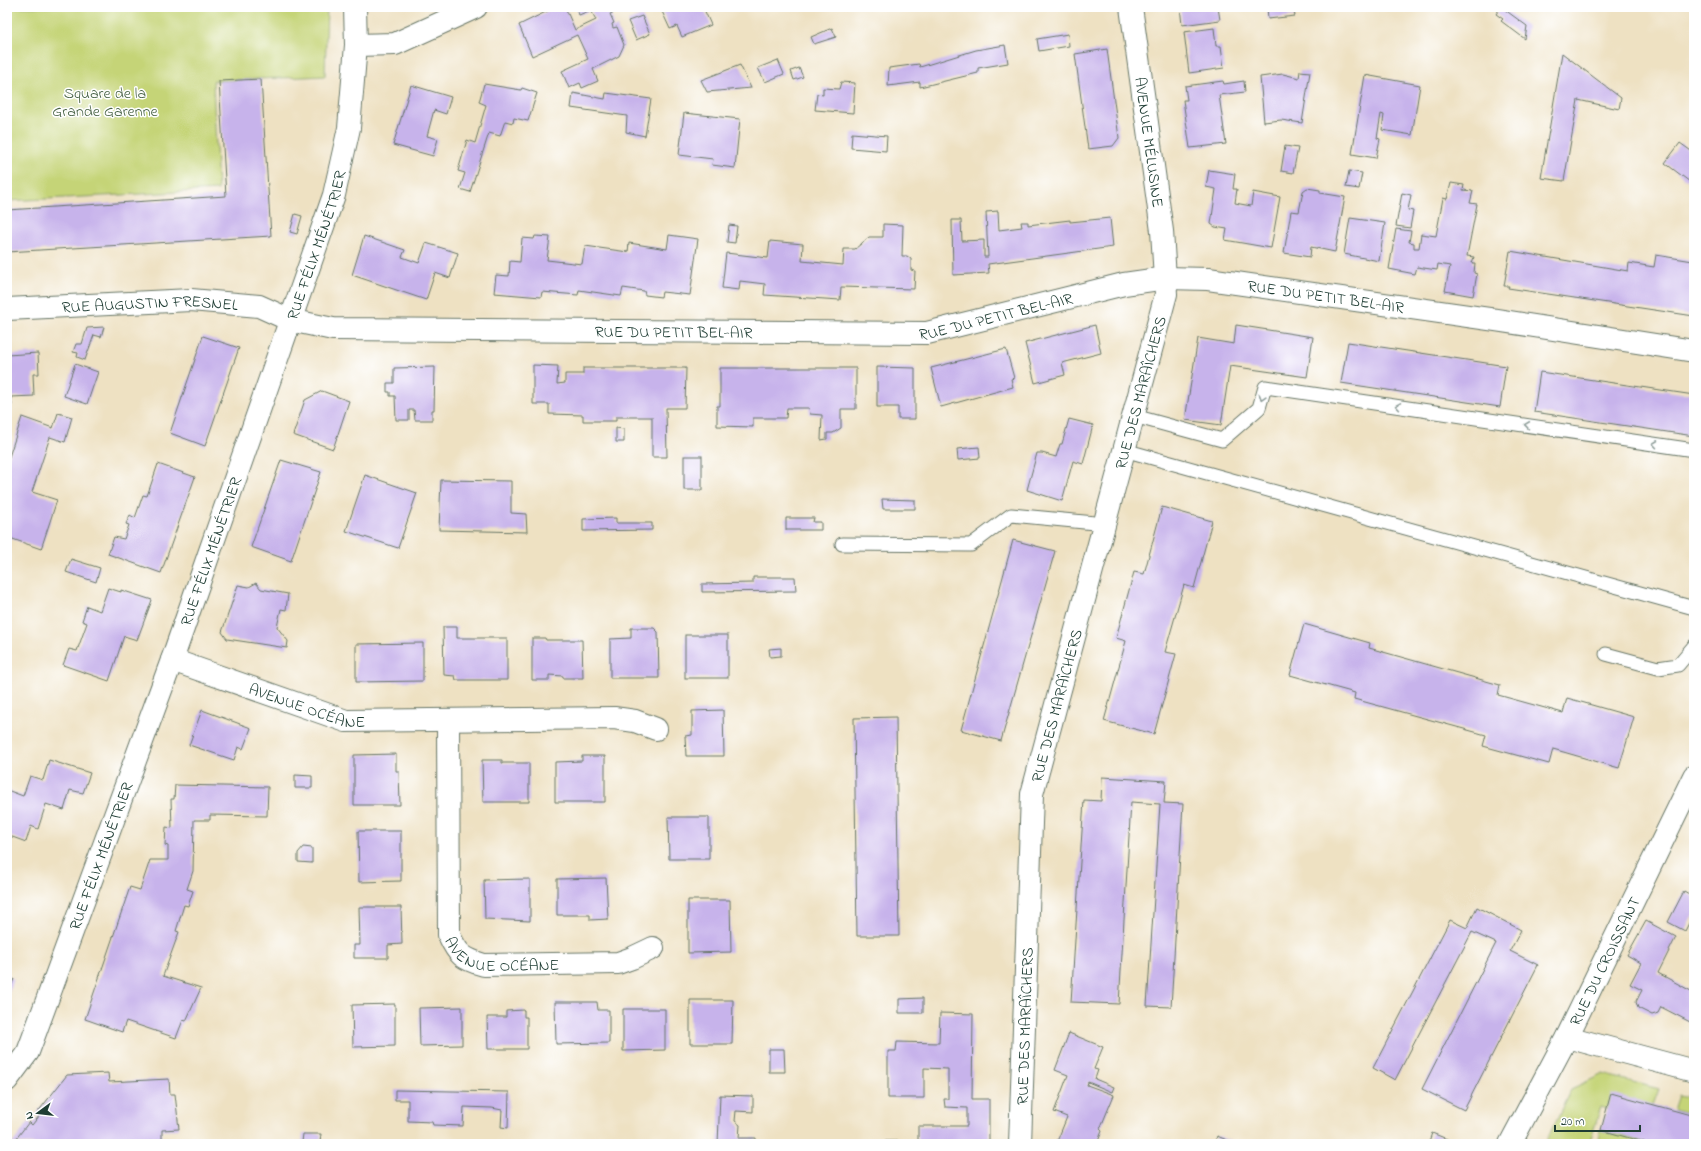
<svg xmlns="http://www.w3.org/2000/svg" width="1701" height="1151" font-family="'Indie Flower',sans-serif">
	<rect width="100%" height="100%" fill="#fff"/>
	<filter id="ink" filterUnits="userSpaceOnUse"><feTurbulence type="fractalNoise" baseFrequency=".025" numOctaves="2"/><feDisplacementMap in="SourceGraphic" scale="8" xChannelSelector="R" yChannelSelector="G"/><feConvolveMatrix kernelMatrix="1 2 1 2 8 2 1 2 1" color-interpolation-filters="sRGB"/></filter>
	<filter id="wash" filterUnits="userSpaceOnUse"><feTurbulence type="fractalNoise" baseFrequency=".012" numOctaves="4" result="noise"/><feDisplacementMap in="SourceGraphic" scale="16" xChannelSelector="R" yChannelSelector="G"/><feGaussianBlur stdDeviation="0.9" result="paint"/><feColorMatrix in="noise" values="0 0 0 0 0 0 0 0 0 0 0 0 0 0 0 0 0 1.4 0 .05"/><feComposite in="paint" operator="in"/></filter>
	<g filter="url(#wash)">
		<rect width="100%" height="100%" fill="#eee1c2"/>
		<g fill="#c5d477" stroke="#728856">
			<path d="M 7,7 L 327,7 L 325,76 L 213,81 L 218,190 L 7,201 Z"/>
			<path d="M 1603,1074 L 1659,1089 L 1653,1105 L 1607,1109 L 1601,1107 L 1589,1144 L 1545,1144 L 1571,1089 Z"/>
			<path d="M 1679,1095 L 1694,1098 L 1694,1116 L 1674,1110 Z"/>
			<path d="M 1601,1130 L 1651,1144 L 1598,1144 Z"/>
		</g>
		<g id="blocks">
			<g fill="#c7b3eb">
				<path d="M 556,7 L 565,7 L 575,30 L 596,20 L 591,10 L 579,15 L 576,7 L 617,7 L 619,10 L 610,14 L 614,23 L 612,24 L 613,28 L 617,27 L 624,45 L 619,56 L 593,69 L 598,81 L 582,88 L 580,83 L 569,88 L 562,71 L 588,59 L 577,35 L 532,56 L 519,25 Z"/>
				<path d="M 660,7 L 703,7 L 711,25 L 682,37 L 677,26 L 670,29 Z"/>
				<path d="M 1180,7 L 1218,7 L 1220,20 L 1182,25 Z"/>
				<path d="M 1267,7 L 1293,7 L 1295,16 L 1268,19 Z"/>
				<path d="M 1501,7 L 1527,26 L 1525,39 L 1501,21 L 1503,19 L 1496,14 Z"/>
				<path d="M 642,16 L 650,34 L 636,40 L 628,21 Z"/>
				<path d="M 832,28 L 836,37 L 814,44 L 811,37 Z"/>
				<path d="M 1214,28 L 1216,46 L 1221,46 L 1224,68 L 1189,73 L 1184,32 Z"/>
				<path d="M 1068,34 L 1069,46 L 1039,51 L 1037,39 Z"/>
				<path d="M 1005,45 L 1008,63 L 978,68 L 978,73 L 920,87 L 920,82 L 888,86 L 889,68 L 919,64 L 920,67 L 976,50 Z"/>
				<path d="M 1107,49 L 1119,138 L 1113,146 L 1088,149 L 1075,54 Z"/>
				<path d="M 1562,53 L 1621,98 L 1619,109 L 1578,100 L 1564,181 L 1541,178 Z"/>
				<path d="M 778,60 L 784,74 L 765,82 L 758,68 Z"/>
				<path d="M 740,65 L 751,88 L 707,92 L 701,80 Z"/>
				<path d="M 799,68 L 803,77 L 794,80 L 791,71 Z"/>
				<path d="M 1300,71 L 1310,72 L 1302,123 L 1281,120 L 1264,122 L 1260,77 L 1283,74 L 1299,78 Z"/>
				<path d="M 1365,75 L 1420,85 L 1412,135 L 1382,130 L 1384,115 L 1381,114 L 1377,138 L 1380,139 L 1376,158 L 1352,154 Z"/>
				<path d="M 261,79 L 271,236 L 7,252 L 7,210 L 226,196 L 219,81 Z"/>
				<path d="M 1223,81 L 1224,84 L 1244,81 L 1245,92 L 1219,95 L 1226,144 L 1190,148 L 1183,100 L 1187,100 L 1185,86 Z"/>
				<path d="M 841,82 L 855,83 L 853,113 L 815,110 L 817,94 L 823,95 L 823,88 L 839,89 Z"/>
				<path d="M 484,84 L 521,90 L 522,88 L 537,93 L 528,121 L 514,118 L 513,123 L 505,121 L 500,136 L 489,133 L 470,192 L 460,189 L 465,173 L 458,171 L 467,140 L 475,143 L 486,105 L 479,102 Z"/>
				<path d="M 411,85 L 451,97 L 446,114 L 434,110 L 427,136 L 438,139 L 433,156 L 393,145 Z"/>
				<path d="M 573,93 L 605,99 L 606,93 L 651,99 L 645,136 L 626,132 L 627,116 L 571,108 Z"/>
				<path d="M 684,113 L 740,119 L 735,168 L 712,165 L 713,159 L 679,155 Z"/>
				<path d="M 852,133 L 887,136 L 886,151 L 851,148 Z"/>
				<path d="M 1680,143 L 1694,153 L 1694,185 L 1665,163 Z"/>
				<path d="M 1285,146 L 1298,148 L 1293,173 L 1281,171 Z"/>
				<path d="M 1209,170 L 1235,174 L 1233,189 L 1237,189 L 1235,203 L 1251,206 L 1253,192 L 1280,197 L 1271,248 L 1225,240 L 1227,229 L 1215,227 L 1211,224 L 1216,189 L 1206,187 Z"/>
				<path d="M 1349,171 L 1362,173 L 1359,189 L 1346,187 Z"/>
				<path d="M 1451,183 L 1464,185 L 1463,190 L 1473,191 L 1470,203 L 1477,204 L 1467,256 L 1474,257 L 1472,263 L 1475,263 L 1474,273 L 1477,274 L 1473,296 L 1445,291 L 1450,266 L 1438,264 L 1437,270 L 1417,267 L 1415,274 L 1389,269 L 1396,229 L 1411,231 L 1409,242 L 1414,243 L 1414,248 L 1419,248 L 1421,234 L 1436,236 L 1443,198 L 1447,199 Z"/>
				<path d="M 1307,188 L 1320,190 L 1320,193 L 1345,197 L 1335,252 L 1311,247 L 1310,257 L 1284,253 L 1291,211 L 1299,212 L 1303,191 Z"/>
				<path d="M 1402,193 L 1411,195 L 1408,210 L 1413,211 L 1410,228 L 1396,226 Z"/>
				<path d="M 998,211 L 999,230 L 1022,227 L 1021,222 L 1028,222 L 1028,225 L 1070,220 L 1070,222 L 1110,218 L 1113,247 L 988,264 L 989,273 L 953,275 L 952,220 L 961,220 L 962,241 L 984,240 L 984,257 L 988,257 L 986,212 Z"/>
				<path d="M 295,214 L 302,216 L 297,234 L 290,232 Z"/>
				<path d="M 1350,218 L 1385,223 L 1379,261 L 1344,254 Z"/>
				<path d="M 883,224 L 903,225 L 902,256 L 907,256 L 911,259 L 911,270 L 915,271 L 914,289 L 841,287 L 840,300 L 764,295 L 765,284 L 740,281 L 739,290 L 722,288 L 726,253 L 768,258 L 770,241 L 803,244 L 802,261 L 843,265 L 844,249 L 855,249 L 869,237 L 883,237 Z"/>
				<path d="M 729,225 L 737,226 L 735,243 L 727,242 Z"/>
				<path d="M 669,235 L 698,239 L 690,295 L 662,292 L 661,297 L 645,295 L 644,291 L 623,288 L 621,296 L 579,290 L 578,295 L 542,292 L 541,297 L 494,293 L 496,275 L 509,276 L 510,261 L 520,262 L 522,238 L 534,239 L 535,236 L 550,237 L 547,260 L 582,264 L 585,246 L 628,252 L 629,243 L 667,249 Z"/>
				<path d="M 364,236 L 405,250 L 402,257 L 419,263 L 426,243 L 458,253 L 450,278 L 435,273 L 426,300 L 352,275 Z"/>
				<path d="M 1510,251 L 1628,271 L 1629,263 L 1654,267 L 1656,255 L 1693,261 L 1694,316 L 1508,288 L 1509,286 L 1504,286 Z"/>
				<path d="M 1095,325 L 1101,353 L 1062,363 L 1065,375 L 1035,383 L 1025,343 Z"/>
				<path d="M 1236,325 L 1313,337 L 1307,377 L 1230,366 L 1221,425 L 1185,420 L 1198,338 L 1234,344 Z"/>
				<path d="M 104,327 L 101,337 L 94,335 L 85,360 L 77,357 L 78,353 L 73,352 L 76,344 L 82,344 L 87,328 Z"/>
				<path d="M 203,336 L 239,348 L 205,446 L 170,433 Z"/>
				<path d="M 1348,342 L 1506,366 L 1500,407 L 1341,383 Z"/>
				<path d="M 1006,349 L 1014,378 L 1011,379 L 1013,387 L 941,407 L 931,368 Z"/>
				<path d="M 38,353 L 39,374 L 33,374 L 34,396 L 11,397 L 12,405 L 7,405 L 7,355 Z"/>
				<path d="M 75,364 L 98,372 L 87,404 L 64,396 Z"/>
				<path d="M 533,365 L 558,366 L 557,384 L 565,383 L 565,374 L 583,374 L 583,368 L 686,368 L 685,408 L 666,408 L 667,457 L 652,457 L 652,417 L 616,417 L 616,421 L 583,421 L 583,415 L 549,414 L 549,404 L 533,404 Z"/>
				<path d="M 435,367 L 434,410 L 432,410 L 432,420 L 415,420 L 414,410 L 409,410 L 409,420 L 396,420 L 395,396 L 390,396 L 390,392 L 387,392 L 387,383 L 394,383 L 394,368 Z"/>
				<path d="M 877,367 L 915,368 L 915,419 L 898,419 L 898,407 L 877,407 Z"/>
				<path d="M 720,368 L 856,368 L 856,409 L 841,409 L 841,428 L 833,433 L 827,433 L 827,439 L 821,440 L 822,415 L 810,414 L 809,408 L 787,408 L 786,418 L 753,418 L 753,427 L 717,426 L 717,406 L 720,406 Z"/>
				<path d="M 1540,372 L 1694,395 L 1694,436 L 1534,412 Z"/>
				<path d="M 322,391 L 349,401 L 333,449 L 293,435 L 305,400 Z"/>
				<path d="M 58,413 L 72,417 L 65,442 L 50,437 L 32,492 L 57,500 L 41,549 L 7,537 L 7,463 L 22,417 L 53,428 Z"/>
				<path d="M 1069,419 L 1093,425 L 1083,464 L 1073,461 L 1062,501 L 1027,490 L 1037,453 L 1042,453 L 1056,457 L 1060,444 L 1062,444 Z"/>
				<path d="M 616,428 L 624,429 L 624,442 L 616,442 Z"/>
				<path d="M 979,447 L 980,458 L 958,460 L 957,449 Z"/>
				<rect x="684" y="456" width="18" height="34"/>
				<path d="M 281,460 L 321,472 L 291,561 L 251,547 Z"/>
				<path d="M 158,464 L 195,477 L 161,573 L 108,554 L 114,537 L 124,539 L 129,525 L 126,524 L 130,515 L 135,518 L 143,495 L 147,496 Z"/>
				<path d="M 365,475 L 417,493 L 398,548 L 346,531 Z"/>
				<path d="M 441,480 L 511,481 L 511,513 L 526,514 L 527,532 L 439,530 Z"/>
				<path d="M 882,499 L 915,500 L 915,509 L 883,509 Z"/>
				<path d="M 1162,507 L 1212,521 L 1194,588 L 1184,585 L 1165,652 L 1176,654 L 1154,734 L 1104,721 L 1126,641 L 1116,638 L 1134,572 L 1144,574 Z"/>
				<path d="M 616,518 L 616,523 L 652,523 L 652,530 L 583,531 L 583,519 Z"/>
				<path d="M 786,518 L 814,518 L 813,522 L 821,522 L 821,530 L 786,530 Z"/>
				<path d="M 1013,540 L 1055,551 L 1001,741 L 961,730 Z"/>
				<path d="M 71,559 L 100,568 L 96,582 L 66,572 Z"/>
				<path d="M 753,577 L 795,577 L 796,591 L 702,592 L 702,584 L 753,583 Z"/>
				<path d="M 256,583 L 261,589 L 288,594 L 286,610 L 281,609 L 277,627 L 288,641 L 287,648 L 227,639 L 222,632 L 238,585 L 249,587 Z"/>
				<path d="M 108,588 L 121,592 L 121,590 L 152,600 L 137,640 L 124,636 L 109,681 L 63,665 L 69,649 L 77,651 L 87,623 L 82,621 L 87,606 L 100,611 Z"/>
				<path d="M 1304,624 L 1370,643 L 1369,648 L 1500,685 L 1498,695 L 1563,713 L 1567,698 L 1634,717 L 1619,768 L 1553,749 L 1549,764 L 1483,746 L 1486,735 L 1354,699 L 1355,693 L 1290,675 Z"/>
				<path d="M 443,627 L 457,627 L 457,638 L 507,638 L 507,680 L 456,680 L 455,676 L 444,675 Z"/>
				<path d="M 631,628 L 654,628 L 658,632 L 659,678 L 610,678 L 610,639 L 631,638 Z"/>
				<rect x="685" y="635" width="43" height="43"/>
				<path d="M 532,638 L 545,638 L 546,640 L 582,640 L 583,678 L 563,678 L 563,676 L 549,675 L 549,680 L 532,680 Z"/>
				<path d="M 423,643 L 423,681 L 356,682 L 356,644 Z"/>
				<path d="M 781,648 L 781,656 L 770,657 L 769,649 Z"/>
				<path d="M 202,710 L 251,728 L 243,749 L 238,747 L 234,760 L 189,745 Z"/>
				<path d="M 723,710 L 724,756 L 686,756 L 685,736 L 692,735 L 692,711 Z"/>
				<path d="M 896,717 L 899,936 L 857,936 L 854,718 Z"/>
				<path d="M 396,754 L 396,771 L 399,771 L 400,805 L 354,805 L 354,755 Z"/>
				<path d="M 582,756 L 605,756 L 605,802 L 555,802 L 555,762 L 582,761 Z"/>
				<path d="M 49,760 L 90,773 L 83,793 L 70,790 L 64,810 L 46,804 L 38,829 L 31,826 L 26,842 L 7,835 L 9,819 L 7,818 L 7,790 L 23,796 L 30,776 L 43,780 Z"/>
				<path d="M 482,760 L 502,760 L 502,763 L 529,763 L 529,802 L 483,802 Z"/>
				<path d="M 295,775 L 312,776 L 312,788 L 295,788 Z"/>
				<path d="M 1102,777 L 1166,781 L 1164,803 L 1183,804 L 1171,1007 L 1147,1006 L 1160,804 L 1131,802 L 1119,1004 L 1071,1002 L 1084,800 L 1101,801 Z"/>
				<path d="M 175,785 L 268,787 L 267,816 L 210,815 L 210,820 L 194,820 L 193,871 L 187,889 L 193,891 L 188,906 L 184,905 L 176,931 L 179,932 L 163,976 L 201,988 L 186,1021 L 183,1020 L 176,1038 L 126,1021 L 122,1032 L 85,1019 L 130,887 L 140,890 L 150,860 L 168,860 L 168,846 L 165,845 L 166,827 L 172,828 L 171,799 L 174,799 Z"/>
				<path d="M 668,817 L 709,817 L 709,859 L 669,859 Z"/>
				<path d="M 358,831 L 401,831 L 401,881 L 359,882 Z"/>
				<path d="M 303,847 L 312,848 L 312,863 L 298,862 L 298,853 Z"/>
				<path d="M 606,878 L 608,919 L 590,920 L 590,915 L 557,915 L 557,879 Z"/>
				<path d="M 530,879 L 530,921 L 485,919 L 484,880 Z"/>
				<path d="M 1684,891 L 1694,897 L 1694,917 L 1692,917 L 1685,931 L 1668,922 Z"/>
				<path d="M 688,900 L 730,900 L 731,952 L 688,953 Z"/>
				<path d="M 359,907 L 401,907 L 402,944 L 388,945 L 388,958 L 354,958 L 354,945 L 360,945 Z"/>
				<path d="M 1477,907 L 1521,930 L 1510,951 L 1538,965 L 1464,1110 L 1422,1089 L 1496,943 L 1472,932 L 1395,1080 L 1373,1068 L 1450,920 L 1467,928 Z"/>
				<path d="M 1646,921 L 1676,937 L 1658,973 L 1691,991 L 1694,985 L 1694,1024 L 1661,1007 L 1658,1013 L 1652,1015 L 1638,1008 L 1636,1002 L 1642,990 L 1630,984 L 1641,963 L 1627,955 Z"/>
				<path d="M 7,976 L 14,979 L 7,996 Z"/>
				<path d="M 923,998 L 923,1013 L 899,1013 L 899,999 Z"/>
				<path d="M 690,1000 L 733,1000 L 732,1044 L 690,1044 Z"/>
				<path d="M 555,1002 L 597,1002 L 598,1010 L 609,1010 L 609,1043 L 556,1044 Z"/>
				<path d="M 395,1004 L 395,1046 L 353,1047 L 352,1005 Z"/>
				<path d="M 462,1007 L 462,1045 L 420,1046 L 419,1008 Z"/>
				<path d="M 623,1009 L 665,1009 L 665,1050 L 623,1051 Z"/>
				<path d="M 524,1010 L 524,1017 L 527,1017 L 527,1049 L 488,1049 L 487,1017 L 506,1017 L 506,1011 Z"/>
				<path d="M 940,1013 L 973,1014 L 972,1099 L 989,1099 L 989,1143 L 918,1141 L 918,1126 L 967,1126 L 967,1108 L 945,1107 L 944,1099 L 948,1099 L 948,1069 L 924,1068 L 924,1098 L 888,1098 L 888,1051 L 896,1051 L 897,1042 L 939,1043 Z"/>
				<path d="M 1069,1033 L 1103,1047 L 1094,1069 L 1098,1070 L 1095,1079 L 1114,1087 L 1112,1092 L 1088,1082 L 1087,1085 L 1114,1095 L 1100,1129 L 1102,1131 L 1097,1144 L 1056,1144 L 1067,1117 L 1054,1112 L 1068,1075 L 1055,1070 Z"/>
				<path d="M 769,1049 L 784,1049 L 785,1072 L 769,1072 Z"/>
				<path d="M 108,1073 L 109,1082 L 169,1079 L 170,1094 L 175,1094 L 179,1129 L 162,1130 L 162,1141 L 92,1144 L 12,1144 L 29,1122 L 32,1125 L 40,1115 L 37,1113 L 67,1075 Z"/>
				<path d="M 395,1090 L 509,1092 L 508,1128 L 501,1127 L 502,1110 L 492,1108 L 464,1107 L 463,1126 L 433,1125 L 432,1122 L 408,1121 L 408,1100 L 395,1100 Z"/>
				<path d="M 1611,1093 L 1694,1116 L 1694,1144 L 1651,1144 L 1601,1130 Z"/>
				<path d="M 720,1095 L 753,1096 L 753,1112 L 736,1111 L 735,1121 L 740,1125 L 739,1138 L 756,1138 L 756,1144 L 718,1144 Z"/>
				<path d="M 1432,1133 L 1452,1141 L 1457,1144 L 1428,1144 Z"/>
				<path d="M 303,1134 L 321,1134 L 320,1142 L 302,1142 Z"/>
				<path d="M 1217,1136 L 1232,1142 L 1231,1144 L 1214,1144 Z"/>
				<rect x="876" y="1141" width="26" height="3"/>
			</g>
		</g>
	</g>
	<g filter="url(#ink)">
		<use href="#blocks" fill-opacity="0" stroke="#677666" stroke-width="1"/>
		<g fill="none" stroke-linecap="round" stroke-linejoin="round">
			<defs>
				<g id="lane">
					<path d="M 1134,416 L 1222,440 L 1259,408 L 1265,387 L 1694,450"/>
					<path d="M 1124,450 L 1694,608"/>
					<path d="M 842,544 L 971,545 L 1011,515 L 1105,524"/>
					<path d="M 1606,654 L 1658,668 L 1678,665 L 1694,646"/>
				</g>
				<g id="street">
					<path d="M 356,45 L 395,44 L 476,7"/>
					<path id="s1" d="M 7,309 L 191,300 L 259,306 L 290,320 L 333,329 L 927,333 L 1124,284 L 1166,278 L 1208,279 L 1496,320 L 1694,351"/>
					<path id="s2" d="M 172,660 L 346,721 L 614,718 L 635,721 L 656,729"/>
					<path id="s3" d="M 448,721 L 449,935 C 458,955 463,959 484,965 L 618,963 L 632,958 L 653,948"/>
					<path d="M 1567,1037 L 1694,1071"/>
					<path id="s4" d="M 7,1080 L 28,1052 L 172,660 L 334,195 L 349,128 L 356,45 L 355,7"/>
					<path id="s5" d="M 1020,1144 L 1032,794 L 1166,294 L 1162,231 L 1131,7"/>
				</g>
				<g id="secondary">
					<path id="s6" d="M 1510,1144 L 1567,1037 L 1694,776"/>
				</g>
			</defs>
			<use href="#lane" stroke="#677666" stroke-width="15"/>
			<use href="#street" stroke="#677666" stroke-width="24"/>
			<use href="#secondary" stroke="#677666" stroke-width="24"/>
			<use href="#lane" stroke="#fff" stroke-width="13"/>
			<use href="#street" stroke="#fff" stroke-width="22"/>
			<use href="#secondary" stroke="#fff" stroke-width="22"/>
		</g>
		<defs><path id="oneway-chevron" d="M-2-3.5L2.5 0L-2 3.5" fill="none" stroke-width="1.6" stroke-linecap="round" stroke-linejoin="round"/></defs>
		<g stroke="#8f9e9a">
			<use href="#oneway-chevron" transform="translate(1262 397) rotate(107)"/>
			<use href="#oneway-chevron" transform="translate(1398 406) rotate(-171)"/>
			<use href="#oneway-chevron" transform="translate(1527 425) rotate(-172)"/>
			<use href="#oneway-chevron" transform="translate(1655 444) rotate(-172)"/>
		</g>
	</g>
	<g text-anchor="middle" stroke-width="3" stroke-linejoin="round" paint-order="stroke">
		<g font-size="16" fill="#486345" stroke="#fff">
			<text x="105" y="98">Square de la<tspan x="105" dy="18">Grande Garenne</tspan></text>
		</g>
		<g font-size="16" fill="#1f3d34" stroke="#fff">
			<text transform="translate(1150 142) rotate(82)" y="6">AVENUE MÉLUSINE</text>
			<text dy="6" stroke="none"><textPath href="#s4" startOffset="892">RUE FÉLIX MÉNÉTRIER</textPath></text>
			<text dy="6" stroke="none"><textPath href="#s1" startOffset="1331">RUE DU PETIT BEL-AIR</textPath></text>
			<text dy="6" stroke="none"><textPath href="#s1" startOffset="143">RUE AUGUSTIN FRESNEL</textPath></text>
			<text dy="6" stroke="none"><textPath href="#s1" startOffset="995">RUE DU PETIT BEL-AIR</textPath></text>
			<text dy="6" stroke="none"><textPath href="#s1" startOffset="671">RUE DU PETIT BEL-AIR</textPath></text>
			<text dy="6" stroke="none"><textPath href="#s5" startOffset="766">RUE DES MARAÎCHERS</textPath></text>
			<text dy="6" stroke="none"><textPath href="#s4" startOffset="568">RUE FÉLIX MÉNÉTRIER</textPath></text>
			<text dy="6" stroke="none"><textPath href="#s2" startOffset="143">AVENUE OCÉANE</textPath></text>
			<text dy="6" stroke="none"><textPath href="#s5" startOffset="442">RUE DES MARAÎCHERS</textPath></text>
			<text dy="6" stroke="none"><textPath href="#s4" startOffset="244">RUE FÉLIX MÉNÉTRIER</textPath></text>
			<text dy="6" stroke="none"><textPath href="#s3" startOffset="277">AVENUE OCÉANE</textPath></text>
			<text dy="6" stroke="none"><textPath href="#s6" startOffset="206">RUE DU CROISSANT</textPath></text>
			<text dy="6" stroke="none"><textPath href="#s5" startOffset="118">RUE DES MARAÎCHERS</textPath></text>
		</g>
	</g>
	<rect width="1701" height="1151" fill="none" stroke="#fff" stroke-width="24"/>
	<g transform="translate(38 1113) rotate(255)" stroke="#ffffff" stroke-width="3" paint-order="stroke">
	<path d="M0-3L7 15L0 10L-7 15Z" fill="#1f3d34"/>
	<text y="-6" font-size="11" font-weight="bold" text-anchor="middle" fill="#1f3d34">N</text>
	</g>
	<path d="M1555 1125v6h85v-6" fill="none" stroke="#1f3d34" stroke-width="2"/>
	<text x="1561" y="1125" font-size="12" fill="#1f3d34" stroke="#ffffff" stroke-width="3" paint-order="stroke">20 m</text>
</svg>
